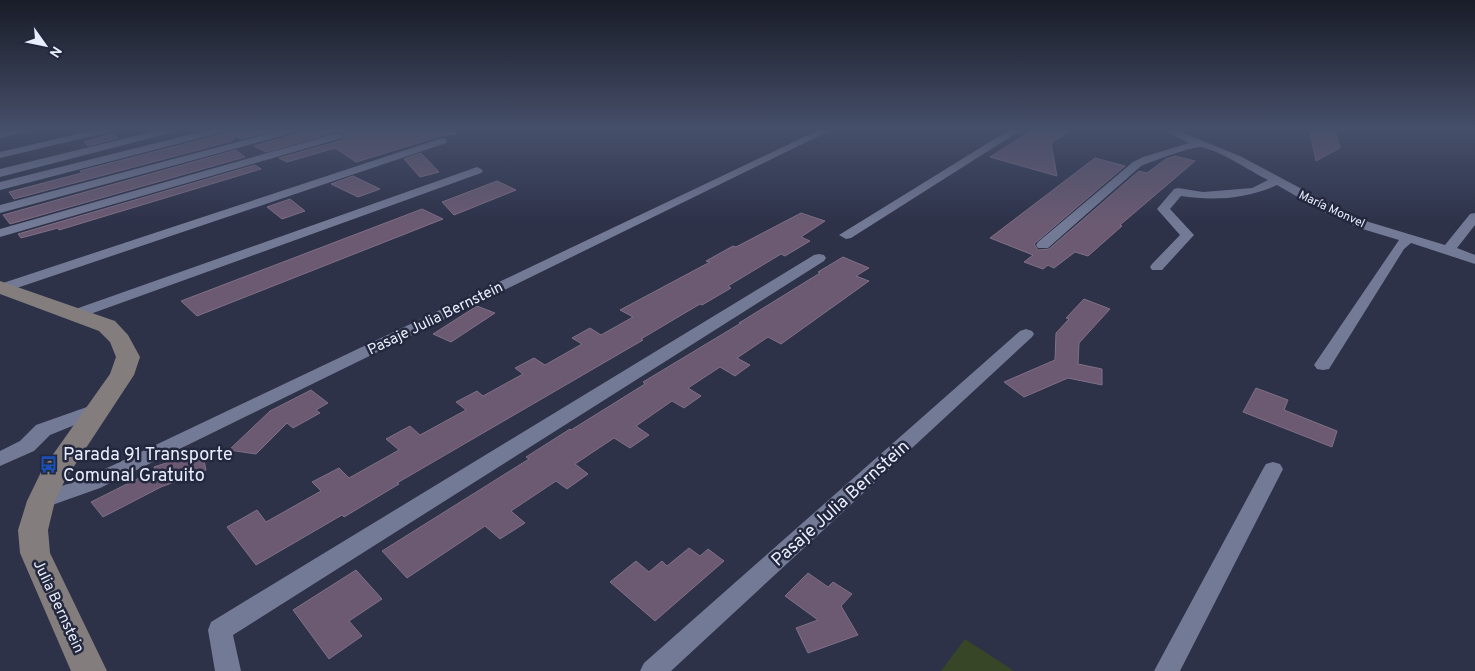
<svg xmlns="http://www.w3.org/2000/svg" width="1475" height="671" font-family="Overpass,sans-serif">
	<rect width="100%" height="100%" fill="#2d3249"/>
	<path fill="#364626" d="M 965,639 L 1014,671 L 941,671 Z"/>
	<g fill="#6b5a72" stroke="#806f87">
		<path d="M 226,130 L 277,130 L 241,139 L 235,136 L 232,141 L 14,199 L 9,192 L 82,173 L 80,171 L 223,134 Z"/>
		<path d="M 299,130 L 456,130 L 456,134 L 441,136 L 356,162 L 335,148 L 287,162 L 279,158 L 343,140 L 345,135 L 339,131 L 266,152 L 254,146 L 296,134 Z"/>
		<path d="M 1033,130 L 1071,130 L 1051,143 L 1057,176 L 990,157 Z"/>
		<path d="M 1313,130 L 1335,130 L 1340,148 L 1316,161 L 1310,132 L 1313,133 Z"/>
		<path d="M 113,134 L 118,138 L 88,146 L 84,142 Z"/>
		<path d="M 236,150 L 245,157 L 10,224 L 3,215 Z"/>
		<path d="M 421,153 L 439,172 L 420,177 L 404,159 Z"/>
		<path d="M 1175,156 L 1195,161 L 1120,225 L 1122,226 L 1088,256 L 1075,252 L 1054,268 L 1048,265 L 1043,269 L 1024,262 L 1033,255 L 990,238 L 1095,158 L 1125,166 L 1034,244 L 1038,250 L 1049,249 L 1139,171 L 1147,173 L 1166,159 Z"/>
		<path d="M 255,165 L 261,169 L 59,230 L 58,228 L 21,238 L 18,234 Z"/>
		<path d="M 353,176 L 380,189 L 358,197 L 331,184 Z"/>
		<path d="M 497,181 L 516,190 L 454,215 L 442,202 Z"/>
		<path d="M 290,199 L 305,211 L 282,219 L 267,207 Z"/>
		<path d="M 422,209 L 443,219 L 197,316 L 181,301 Z"/>
		<path d="M 801,213 L 825,221 L 801,237 L 810,241 L 785,256 L 781,254 L 728,286 L 731,288 L 702,305 L 700,304 L 641,339 L 643,340 L 397,483 L 399,484 L 344,517 L 342,515 L 256,565 L 227,527 L 257,510 L 266,522 L 321,491 L 312,482 L 339,468 L 349,478 L 399,450 L 386,439 L 410,426 L 420,435 L 466,410 L 456,402 L 477,391 L 483,396 L 523,374 L 515,368 L 534,358 L 545,365 L 582,344 L 572,338 L 590,328 L 601,335 L 633,317 L 620,310 L 710,262 L 706,261 L 733,246 L 736,247 Z"/>
		<path d="M 843,257 L 869,268 L 856,276 L 869,281 L 781,344 L 768,337 L 737,358 L 750,365 L 735,376 L 720,367 L 688,388 L 701,396 L 684,408 L 672,401 L 636,426 L 649,435 L 630,448 L 614,438 L 575,464 L 588,474 L 567,489 L 556,481 L 511,511 L 525,523 L 500,539 L 485,526 L 407,578 L 382,551 L 529,459 L 526,457 L 570,429 L 571,430 L 645,384 L 643,382 L 741,323 L 739,323 L 820,273 L 818,272 Z"/>
		<path d="M 1084,299 L 1110,309 L 1079,343 L 1078,364 L 1102,369 L 1102,385 L 1068,378 L 1024,397 L 1004,382 L 1055,360 L 1056,333 L 1069,319 L 1066,318 Z"/>
		<path d="M 477,306 L 495,313 L 451,342 L 433,334 Z"/>
		<path d="M 1256,388 L 1288,400 L 1284,410 L 1337,431 L 1332,447 L 1243,412 Z"/>
		<path d="M 311,390 L 328,403 L 316,410 L 320,413 L 293,428 L 287,423 L 256,454 L 229,450 L 270,411 Z"/>
		<path d="M 202,451 L 206,470 L 161,487 L 103,517 L 91,502 L 155,470 L 154,467 Z"/>
		<path d="M 689,548 L 700,556 L 708,549 L 724,561 L 655,621 L 610,582 L 636,561 L 649,572 L 662,561 L 667,566 Z"/>
		<path d="M 356,570 L 382,599 L 349,621 L 362,636 L 329,659 L 293,610 Z"/>
		<path d="M 808,573 L 828,587 L 833,582 L 852,594 L 841,606 L 858,635 L 808,653 L 796,628 L 818,620 L 785,596 Z"/>
	</g>
	<g fill="none" stroke-linecap="round" stroke-linejoin="round">
		<g fill="#737a95" fill-rule="evenodd">
			<path d="M 10,130 L 28,130 L 27,132 L 0,138 L 0,132 Z"/>
			<path d="M 94,130 L 110,130 L 109,132 L 0,158 L 0,152 Z"/>
			<path d="M 159,130 L 175,130 L 174,132 L 0,177 L 0,169 Z"/>
			<path d="M 208,130 L 224,130 L 223,132 L 0,190 L 0,182 Z"/>
			<path d="M 282,130 L 297,130 L 296,132 L 0,213 L 0,205 Z"/>
			<path d="M 819,130 L 831,130 L 100,488 L 41,509 L 34,507 L 31,501 L 34,495 L 86,478 Z"/>
			<path d="M 1009,130 L 1021,130 L 851,238 L 846,239 L 839,235 Z"/>
			<path d="M 1163,130 L 1176,130 L 1240,156 L 1332,205 L 1369,222 L 1445,245 L 1470,214 L 1475,213 L 1475,225 L 1457,248 L 1475,255 L 1475,264 L 1411,243 L 1404,249 L 1329,369 L 1323,370 L 1317,369 L 1314,365 L 1399,240 L 1359,228 L 1322,211 L 1277,185 C 1247,199 1213,201 1181,196 L 1170,209 L 1194,235 L 1162,270 L 1152,270 L 1150,267 L 1152,264 L 1180,235 L 1157,209 L 1174,189 L 1178,188 L 1203,192 L 1252,188 L 1268,180 C 1248,170 1223,152 1201,147 C 1193,146 1150,162 1141,166 L 1048,248 L 1038,248 L 1036,245 L 1038,242 L 1133,162 L 1143,157 L 1189,143 Z"/>
			<path d="M 338,133 L 343,136 L 342,138 L 0,237 L 0,229 Z"/>
			<path d="M 442,138 L 446,139 L 447,141 L 446,143 L 8,291 L 0,292 L 0,284 Z"/>
			<path d="M 477,167 L 481,169 L 483,171 L 481,173 L 82,317 L 70,317 L 68,314 L 70,311 Z"/>
			<path d="M 819,254 L 824,255 L 826,258 L 824,261 L 233,635 L 241,671 L 215,671 L 208,630 L 211,622 L 814,255 Z"/>
			<path d="M 1026,329 L 1032,331 L 1034,334 L 1032,337 L 671,671 L 640,671 L 644,663 L 1020,331 Z"/>
			<path d="M 101,402 L 107,404 L 110,408 L 107,412 L 50,435 L 34,451 L 0,466 L 0,451 L 20,441 L 36,425 Z"/>
			<path d="M 1273,462 L 1280,464 L 1283,469 L 1180,671 L 1154,671 L 1263,469 L 1266,464 Z"/>
		</g>
		<path fill="#837d7d" fill-rule="evenodd" d="M 0,281 L 115,321 L 128,335 L 140,357 L 134,375 L 65,480 L 55,501 L 48,530 L 50,553 L 107,671 L 71,671 L 20,553 L 18,530 L 27,501 L 42,470 L 110,374 L 116,357 L 110,342 L 99,331 L 0,294 Z"/>
	</g>
	<linearGradient id="sky" x2="0" y2="1"><stop stop-color="#191c28"/><stop offset="0.58" stop-color="#464f6a"/><stop offset="1" stop-color="#464f6a" stop-opacity="0"/></linearGradient>
	<rect width="1475" height="223" fill="url(#sky)"/>
	<defs>
		<symbol id="bus-bare" viewBox="-9 -9 18 18"><path d="M-5-6H5V4H4V6H2V4H-2V6H-4V4H-5ZM-3.5-4V0h7V-4ZM-3.5 1.2v1.5H-2V1.2ZM2 1.2v1.5H3.5V1.2Z" fill="#1a4fb4" stroke="#23283e" stroke-width="2.5" paint-order="stroke"/></symbol>
	</defs>
	<g fill-rule="evenodd">
		<use href="#bus-bare" x="36" y="452" width="25" height="25"/>
	</g>
	<g text-anchor="middle" stroke-width="5" stroke-linejoin="round" paint-order="stroke">
		<g font-size="12" fill="#e9edfc" stroke="#23283e">
			<text transform="translate(1332 209) rotate(25)" y="4">María Monvel</text>
		</g>
		<g font-size="15" fill="#e9edfc" stroke="#23283e">
			<text transform="translate(435 318) rotate(-26)" y="5">Pasaje Julia Bernstein</text>
			<text transform="translate(59 606) rotate(65)" y="5">Julia Bernstein</text>
		</g>
		<g font-size="18" fill="#e9edfc" stroke="#23283e" text-anchor="start">
			<text x="63" y="460">Parada 91 Transporte<tspan x="63" dy="21">Comunal Gratuito</tspan></text>
		</g>
		<g font-size="18" fill="#e9edfc" stroke="#23283e">
			<text transform="translate(840 503) rotate(-42)" y="6">Pasaje Julia Bernstein</text>
		</g>
	</g>
	<g transform="translate(45 45) rotate(123)" stroke="#23283e" stroke-width="4" paint-order="stroke">
	<path d="M0-4L9 19L0 12L-9 19Z" fill="#e9edfc"/>
	<text y="-8" font-size="14" font-weight="bold" text-anchor="middle" fill="#e9edfc">N</text>
	</g>
</svg>
